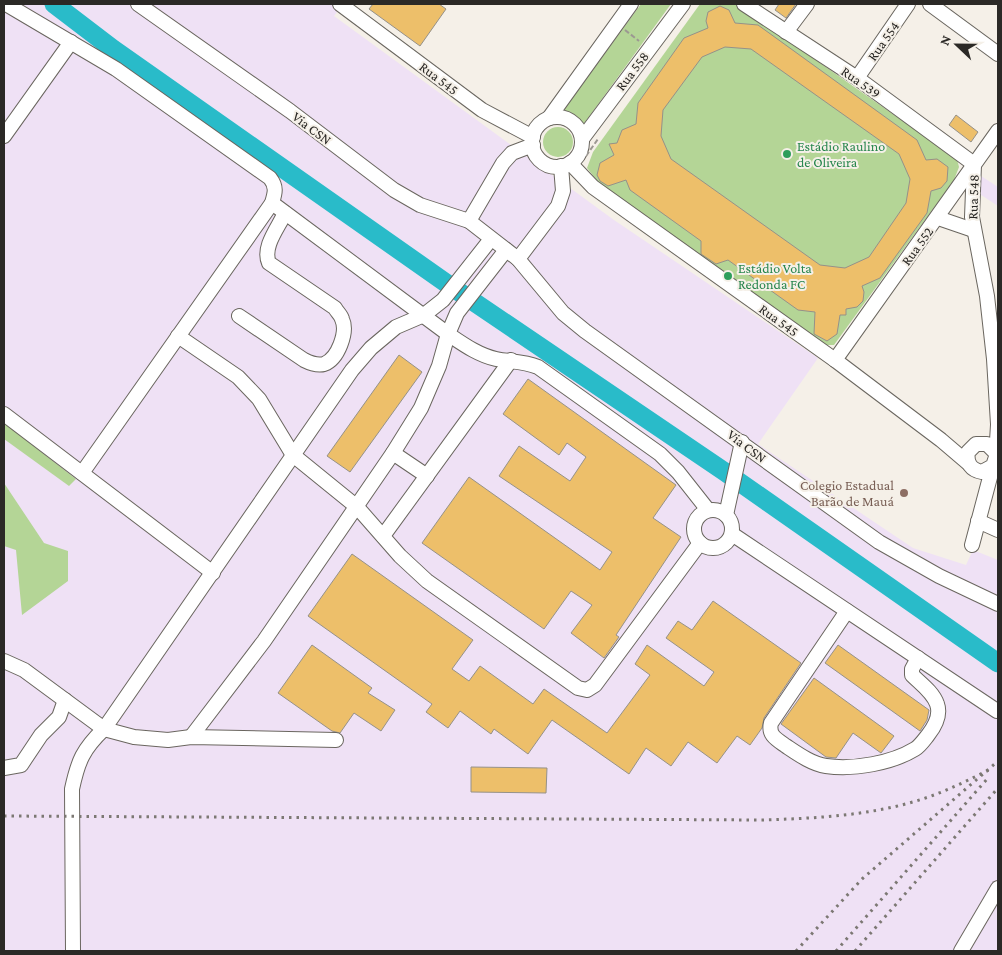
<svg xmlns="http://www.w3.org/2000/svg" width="1002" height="955" font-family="'Crimson Pro',serif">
	<rect width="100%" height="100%" fill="#f5f0e8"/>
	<g fill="#efe1f5">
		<path d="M 4,4 L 343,4 L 334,16 L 614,220 L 818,358 L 758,444 L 913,548 L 966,565 L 973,550 L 998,560 L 998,951 L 4,951 Z"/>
		<path d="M 978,174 L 998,187 L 998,206 L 975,191 Z"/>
	</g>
	<g fill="#b4d596">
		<path d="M 641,4 L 671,4 L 583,125 L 573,115 L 563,111 Z"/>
		<path d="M 700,4 L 736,4 L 957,159 L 959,167 L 954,180 L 834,345 L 823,345 L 599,183 L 587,168 L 593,152 Z"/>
		<circle cx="558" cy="142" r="15"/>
		<path d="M 4,423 L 76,479 L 69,486 L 4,439 Z"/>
		<path d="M 4,483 L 44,543 L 68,551 L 68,581 L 22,615 L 16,550 L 4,546 Z"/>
	</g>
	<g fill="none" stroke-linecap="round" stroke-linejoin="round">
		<path stroke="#29bbc9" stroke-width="19" d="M 54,4 L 113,49 L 446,283 L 725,472 L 998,663"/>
	</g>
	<g fill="#edbf6a" stroke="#959189" fill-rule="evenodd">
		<path d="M 373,4 L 439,4 L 446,9 L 420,46 L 369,9 Z"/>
		<path d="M 779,4 L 796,4 L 786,18 L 775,10 Z"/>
		<path d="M 720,6 L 729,10 L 735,23 L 758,25 L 917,140 L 926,160 L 937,159 L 948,167 L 947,181 L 941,188 L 931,191 L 927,213 L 880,278 L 862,286 L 864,292 L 863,301 L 857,307 L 846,309 L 846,315 L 840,315 L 837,334 L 827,341 L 814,334 L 815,312 L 798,310 L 728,260 L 716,264 L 701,254 L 701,241 L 630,190 L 626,180 L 608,186 L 600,181 L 597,175 L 600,163 L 614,155 L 609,144 L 617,143 L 622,130 L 636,124 L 638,103 L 684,38 L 708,28 L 706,21 L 708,12 ZM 725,47 L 751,49 L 899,154 L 910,179 L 906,203 L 869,257 L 845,268 L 820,265 L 671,159 L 661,136 L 663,110 L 702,57 Z"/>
		<path d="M 956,115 L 978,132 L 971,142 L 949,125 Z"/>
		<path d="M 399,355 L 422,372 L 350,472 L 327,456 Z"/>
		<path d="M 528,379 L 676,485 L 653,518 L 681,537 L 616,635 L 619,637 L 604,658 L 571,633 L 592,605 L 571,591 L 544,629 L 422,543 L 469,477 L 600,570 L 612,552 L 499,476 L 519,446 L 570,481 L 586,457 L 567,443 L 559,455 L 503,414 Z"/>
		<path d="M 352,554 L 473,640 L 452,669 L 469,681 L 480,666 L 533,704 L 544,689 L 607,733 L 650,675 L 635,664 L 647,645 L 704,686 L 714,672 L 666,638 L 678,621 L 692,630 L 713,601 L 801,663 L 764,718 L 762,728 L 750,745 L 737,736 L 717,763 L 688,742 L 671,766 L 646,748 L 629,774 L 552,720 L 528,754 L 494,729 L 491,734 L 460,711 L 448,728 L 426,712 L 432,704 L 308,616 Z"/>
		<path d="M 312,645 L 372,688 L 368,693 L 395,710 L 381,731 L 354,713 L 340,733 L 332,731 L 278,693 Z"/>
		<path d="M 838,645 L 929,710 L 927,720 L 920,731 L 825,663 Z"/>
		<path d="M 814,678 L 894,736 L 881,753 L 853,733 L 836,758 L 826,757 L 781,724 Z"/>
		<path d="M 471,767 L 547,768 L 546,793 L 471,792 Z"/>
	</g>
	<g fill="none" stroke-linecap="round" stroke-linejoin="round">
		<defs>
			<g id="minor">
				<path d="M 6,4 L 116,69 L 270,178 C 277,187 275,193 272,203 L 82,473"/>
				<path d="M 138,4 L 290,111 L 394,190 L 420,205 L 469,221 L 518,259 L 563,313 L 585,331 L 879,542 L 939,576 L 998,604"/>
				<path d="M 340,4 L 482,110 L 533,137"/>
				<path d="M 744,4 L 857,78 L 974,164"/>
				<path d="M 930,4 L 998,54"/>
				<path d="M 786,32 L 807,4"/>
				<path d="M 857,78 L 908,4"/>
				<circle cx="557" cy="142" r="25"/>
				<path d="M 549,118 L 631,4"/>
				<path d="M 4,136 L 71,42"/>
				<path d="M 582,139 L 683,4"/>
				<path d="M 570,163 L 593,187 L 835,360 L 941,440 L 968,463"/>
				<path d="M 974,165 L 972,217 L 987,296 L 994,359 L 998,424"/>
				<path d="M 272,203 L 448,334 C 463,344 478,355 496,359 C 511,362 523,361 538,367 L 660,454 L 678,472 L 708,510"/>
				<path d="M 938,218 L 973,230"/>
				<path d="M 469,221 L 503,163 L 512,153 L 533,145"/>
				<path d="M 518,259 L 558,206 L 563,191 L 561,166"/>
				<path d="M 239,316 L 304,360 C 310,363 317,366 324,364 C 338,359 348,332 342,319 C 341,315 337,312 335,308 L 269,263 C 262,247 278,228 285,213"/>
				<path d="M 178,336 L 238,377 L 259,399 L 293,455 L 357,507 L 400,556 L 427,581 L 578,688 L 587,690 L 595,685 L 700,543"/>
				<path d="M 835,360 L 998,131"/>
				<path d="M 4,414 L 213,573"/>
				<path d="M 995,452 L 987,444 L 976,444 L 968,452 C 966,463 971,470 982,472 L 993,466 L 996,457 L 998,425"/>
				<path d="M 393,453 L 427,476"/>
				<circle cx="713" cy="529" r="19"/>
				<path d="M 726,515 L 742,442"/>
				<path d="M 978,521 L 998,530"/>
				<path d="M 732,534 L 997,711"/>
				<path d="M 383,536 L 511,360"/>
				<path d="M 972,545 L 993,466"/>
				<path d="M 847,611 L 771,723 C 768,735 776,739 786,746 C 798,754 812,764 826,766 C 854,770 892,763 915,749 C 920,746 924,740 928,735 C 935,726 941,715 937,704 C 933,692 920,683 912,675 L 912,669 L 918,658"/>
				<path d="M 4,661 L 24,670 L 104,729 L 134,737 L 168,740 L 191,737 L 336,740"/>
				<path d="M 191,737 L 264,641 L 393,453 L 421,408 L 439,366 L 448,334 L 457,313 L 506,250"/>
				<path d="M 4,768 L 21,765 L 41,735 L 59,717 L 65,700"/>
				<path d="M 73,951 L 72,789 C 78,761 83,749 104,729 L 352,370 L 371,348 L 396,327 L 424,315 L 443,300 L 491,239"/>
				<path d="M 961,951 L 998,888"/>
			</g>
		</defs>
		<use href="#minor" stroke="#6a665f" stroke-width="16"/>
		<g stroke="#9c9892" stroke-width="2" stroke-dasharray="5 2.5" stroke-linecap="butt">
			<path d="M 625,30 L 639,41"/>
			<path d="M 586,156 L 598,139"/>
		</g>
		<use href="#minor" stroke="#fff" stroke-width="14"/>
		<g stroke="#7c7873" stroke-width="3" stroke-dasharray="2.5 5" stroke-linecap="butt">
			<path d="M 4,816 L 762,820 C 823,818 887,815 944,791 C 959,785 974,777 989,770"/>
			<path d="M 796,951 L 862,879 L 998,761"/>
			<path d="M 836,951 L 988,778"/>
			<path d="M 855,951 L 998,788"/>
		</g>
	</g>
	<g fill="#2e9e5b" stroke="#f5f0e8" stroke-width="2">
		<circle cx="787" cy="154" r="5"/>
		<circle cx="728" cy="276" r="5"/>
	</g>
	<circle fill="#8d6e63" stroke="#f5f0e8" stroke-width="2" cx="904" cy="493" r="5"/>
	<g text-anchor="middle" stroke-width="4" stroke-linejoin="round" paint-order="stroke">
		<g font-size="14" fill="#2b2926" stroke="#f5f0e8">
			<text transform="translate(883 41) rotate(-55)" y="5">Rua 554</text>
			<text transform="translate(632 71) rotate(-53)" y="5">Rua 558</text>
			<text transform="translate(439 78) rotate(37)" y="5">Rua 545</text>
			<text transform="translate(861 82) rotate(35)" y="5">Rua 539</text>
			<text transform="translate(312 128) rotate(37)" y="5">Via CSN</text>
			<text transform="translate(973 197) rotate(-88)" y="5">Rua 548</text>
			<text transform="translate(917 246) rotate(-54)" y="5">Rua 552</text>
			<text transform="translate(779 320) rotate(36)" y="5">Rua 545</text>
			<text transform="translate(747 446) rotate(37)" y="5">Via CSN</text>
		</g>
		<g font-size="14" fill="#27864d" stroke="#f5f0e8" text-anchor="start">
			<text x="797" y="151">Estádio Raulino<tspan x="797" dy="16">de Oliveira</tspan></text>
			<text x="738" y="273">Estádio Volta<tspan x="738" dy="16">Redonda FC</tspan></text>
		</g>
		<g font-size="14" fill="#785e54" stroke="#f5f0e8" text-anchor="end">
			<text x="894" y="490">Colegio Estadual<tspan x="894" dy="16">Barão de Mauá</tspan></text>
		</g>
	</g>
	<rect width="1002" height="955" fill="none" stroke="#2b2926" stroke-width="10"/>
	<g transform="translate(957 45) rotate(292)" stroke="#f5f0e8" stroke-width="4" paint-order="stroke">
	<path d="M0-4L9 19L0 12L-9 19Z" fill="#2b2926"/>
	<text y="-8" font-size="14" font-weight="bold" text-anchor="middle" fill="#2b2926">N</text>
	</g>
</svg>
